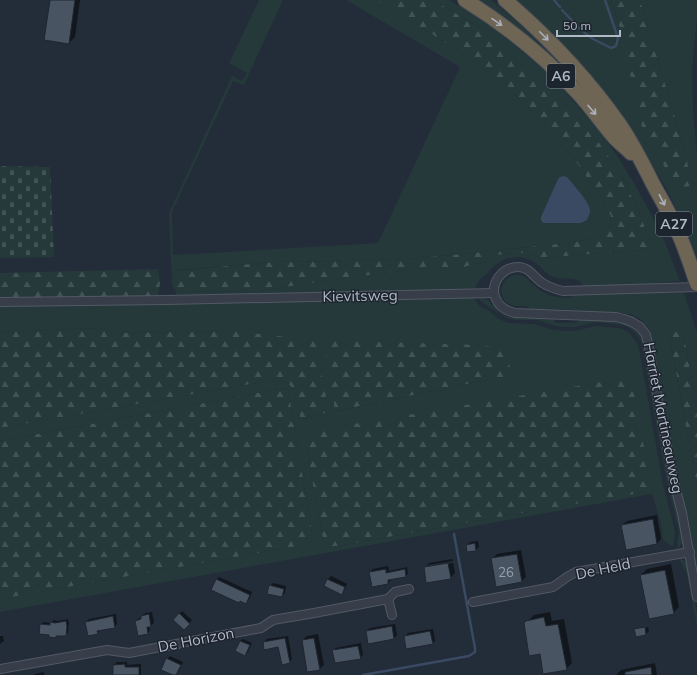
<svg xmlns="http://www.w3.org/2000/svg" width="697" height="675" font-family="Mulish,sans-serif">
	<defs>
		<pattern id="forest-firs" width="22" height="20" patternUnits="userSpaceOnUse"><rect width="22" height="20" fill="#25383a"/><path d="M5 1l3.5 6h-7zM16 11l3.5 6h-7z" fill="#425355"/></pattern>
		<pattern id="cemetery-stones" width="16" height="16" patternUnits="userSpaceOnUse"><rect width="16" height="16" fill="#25383a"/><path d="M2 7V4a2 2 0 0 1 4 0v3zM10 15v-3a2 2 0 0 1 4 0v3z" fill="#425355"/></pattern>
	</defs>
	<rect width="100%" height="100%" fill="#232c39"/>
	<g fill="#25383a" fill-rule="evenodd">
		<path d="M 259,0 L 283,0 L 244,85 L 233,81 L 172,212 L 173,255 L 378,243 L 460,67 L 346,0 L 375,0 L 408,19 L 454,48 L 505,86 L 544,123 L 575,160 L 601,198 L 611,216 L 610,225 L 604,234 L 591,239 L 558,244 L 463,254 L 407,259 L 354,261 L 273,262 L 178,270 L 173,271 L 174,288 L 172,286 L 169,213 L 232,76 L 242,81 L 247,73 L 229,63 Z"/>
		<path d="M 433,0 L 449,0 L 475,15 L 511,42 L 545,71 L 571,98 L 597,129 L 616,154 L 633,181 L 650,212 L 665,242 L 680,281 L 635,285 L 583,286 C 577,274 564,281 553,277 C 546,274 542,268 537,264 C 521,252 503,257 490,270 C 484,277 477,280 475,289 L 298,294 L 176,295 L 176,292 L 258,291 L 338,279 L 409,270 L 454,270 L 474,264 L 484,263 L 497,255 L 512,253 L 528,253 L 540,258 L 652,249 L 640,214 L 621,175 L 599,143 L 571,109 L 477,26 Z"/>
		<path d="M 476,0 L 490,0 L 495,3 L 535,37 L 563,66 L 561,68 Z"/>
		<path d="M 514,0 L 611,0 L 619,25 L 686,155 L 640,0 L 697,0 L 697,18 L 692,69 L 693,109 L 697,155 L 697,256 L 680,217 L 667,190 L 644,152 Z"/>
		<path d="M 513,275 L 520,275 L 523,276 C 528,279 531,283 536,287 C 546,296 558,298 572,298 L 572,295 L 628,293 L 684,293 L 697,332 L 697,409 L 683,331 L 669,334 L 697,486 L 697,570 L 685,510 L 678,485 L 653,344 L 649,331 L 646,325 L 642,321 L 637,317 L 629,314 L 572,310 L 529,309 L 528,306 C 522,306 514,307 509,304 C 496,296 501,279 513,275 Z"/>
		<path d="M 475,297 L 476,301 L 480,306 L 489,311 L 499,319 L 508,323 L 534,324 L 554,330 L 565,331 L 574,331 L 596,326 L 619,328 L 627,331 L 631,335 L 636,342 L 639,348 L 663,485 L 674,527 L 675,533 L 673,547 L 663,540 L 661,523 L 652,494 L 0,612 L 0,599 L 308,544 L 311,542 L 313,539 L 288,389 L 284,388 L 0,441 L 0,428 L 262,382 C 269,382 278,380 285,382 C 296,385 299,409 302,419 L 329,412 L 247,333 L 232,331 L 114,333 L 100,328 L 0,332 L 0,306 L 299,301 ZM 324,340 L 511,375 L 336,411 ZM 308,434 L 312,434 L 527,512 L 338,546 L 323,544 L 323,539 L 306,446 Z"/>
		<path d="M 480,297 L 488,300 L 500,313 L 508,317 L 516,318 L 527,319 L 528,317 L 553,318 L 556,323 L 576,323 L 581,319 L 615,321 C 632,323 640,332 645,347 L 670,484 L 678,514 L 683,538 L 682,543 L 678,549 L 677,543 L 679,531 L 667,482 L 642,346 L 641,341 L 636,334 L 630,328 L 623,325 L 596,322 L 575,327 L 563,327 L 555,326 L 537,320 L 515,320 L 507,318 L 483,303 L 480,300 Z"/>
		<path d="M 679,558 L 684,560 L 688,565 L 697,613 L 697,626 L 687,575 C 685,569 681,564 679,558 Z"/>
	</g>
	<g fill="url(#forest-firs)">
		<path d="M 375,0 L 433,0 L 477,26 L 518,56 L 571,109 L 599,143 L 621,175 L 640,214 L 652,249 L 540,258 L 528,253 L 512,253 L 497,255 L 484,263 L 474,264 L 454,270 L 409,270 L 338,279 L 258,291 L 176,292 L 174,288 L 173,271 L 273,262 L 354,261 L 407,259 L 463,254 L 558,244 L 591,239 L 604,234 L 610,225 L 611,216 L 601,198 L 575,160 L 544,123 L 505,86 L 454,48 L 408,19 Z"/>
		<path d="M 611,0 L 640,0 L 686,155 L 691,186 L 680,187 L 668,173 L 642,127 L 619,25 Z"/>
		<path d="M 158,269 L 160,283 L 158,296 L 0,298 L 0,273 Z"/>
		<path d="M 100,328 L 114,333 L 232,331 L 315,340 L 329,412 L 301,419 C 299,409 296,385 285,382 C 278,380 269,382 262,382 L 0,428 L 0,332 Z"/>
		<path d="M 683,331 L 697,409 L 697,486 L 669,333 Z"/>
		<path d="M 324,340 L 476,345 L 507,349 L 511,375 L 335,411 Z"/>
		<path d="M 631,377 L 652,491 L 527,512 L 338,546 L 326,546 L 323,545 L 323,539 L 306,446 L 306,437 L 308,434 L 342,426 Z"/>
		<path d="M 284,388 L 288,389 L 313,539 L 311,542 L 308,544 L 0,599 L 0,441 Z"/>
	</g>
	<path fill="url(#cemetery-stones)" d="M 0,166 L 50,167 L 54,257 L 0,258 Z"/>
	<path fill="#394a62" d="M 564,176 L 568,178 C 573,185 590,202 590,211 C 590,214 588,217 587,220 L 581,223 L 543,223 L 541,220 L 541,217 L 558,179 L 560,177 Z"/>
	<g fill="#0007">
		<path d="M 51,0 L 80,0 L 75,37 L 69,43 Z"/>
		<path d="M 657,515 L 661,539 L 657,543 L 622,525 L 627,521 Z"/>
		<path d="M 478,541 L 479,547 L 476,550 L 467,545 L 470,542 Z"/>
		<path d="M 521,550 L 526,577 L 521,581 L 492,559 L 497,554 Z"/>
		<path d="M 452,559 L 453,561 L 428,565 L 428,567 L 453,563 L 455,573 L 450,578 L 425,568 L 429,563 Z"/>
		<path d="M 671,564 L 679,607 L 673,613 L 641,575 L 647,569 Z"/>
		<path d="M 388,566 L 389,571 L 407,567 L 408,573 L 406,576 L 390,579 L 391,580 L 388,583 L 370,572 L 373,569 Z"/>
		<path d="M 331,576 L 347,584 L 344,591 L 342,593 L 325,586 L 328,579 Z"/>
		<path d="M 219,577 L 252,592 L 249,600 L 246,602 L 216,580 Z"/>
		<path d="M 273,583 L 286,586 L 285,593 L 282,596 L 270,586 Z"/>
		<path d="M 182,611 L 192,620 L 184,629 L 174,620 Z"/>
		<path d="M 152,612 L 154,623 L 149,626 L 150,630 L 148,633 L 136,621 L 139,618 L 142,618 L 142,616 L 145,613 Z"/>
		<path d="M 550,612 L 552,621 L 564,619 L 572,663 L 566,669 L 540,653 L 525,624 L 534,615 Z"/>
		<path d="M 116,614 L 117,624 L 114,627 L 100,630 L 97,633 L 86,622 L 89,619 Z"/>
		<path d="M 68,619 L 69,623 L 68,633 L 65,635 L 58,635 L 56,637 L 50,634 L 41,625 L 43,622 L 51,623 L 54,620 L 58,621 Z"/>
		<path d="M 395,624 L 397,635 L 394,638 L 369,643 L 367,631 L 370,628 Z"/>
		<path d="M 637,627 L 637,629 L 648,627 L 649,631 L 646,634 L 637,636 L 636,629 Z"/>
		<path d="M 433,629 L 435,641 L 432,643 L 405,636 L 408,633 Z"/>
		<path d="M 318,634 L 324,665 L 319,669 L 303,640 L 307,636 Z"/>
		<path d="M 0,636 L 3,636 L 4,641 L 0,644 Z"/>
		<path d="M 288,636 L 292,659 L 289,662 L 279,646 L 264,642 L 267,639 Z"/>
		<path d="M 243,639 L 252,643 L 248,652 L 245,654 L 240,641 Z"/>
		<path d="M 361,643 L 363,655 L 360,658 L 333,651 L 336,648 Z"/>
		<path d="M 170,656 L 183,662 L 178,672 L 175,675 L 167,659 Z"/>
		<path d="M 117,662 L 127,662 L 127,665 L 141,664 L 141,675 L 114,675 L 114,665 Z"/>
		<path d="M 655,663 L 657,675 L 617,675 L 617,674 L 621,670 Z"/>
		<path d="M 44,672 L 44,675 L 33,675 L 35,674 Z"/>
	</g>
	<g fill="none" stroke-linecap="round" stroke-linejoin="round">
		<g stroke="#394a62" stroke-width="2.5">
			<path d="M 554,0 L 560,7"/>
			<path d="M 562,10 L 581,30 L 593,39 L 611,48 L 616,46 L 618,38 L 605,0"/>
			<path d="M 363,675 L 469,656 L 475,652 L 475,648 L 454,534"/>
		</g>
	</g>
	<g fill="#495463" stroke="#1e2630">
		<path d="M 50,0 L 75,0 L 69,44 L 44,40 Z"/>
		<path d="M 653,519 L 657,544 L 626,550 L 621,525 Z"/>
		<path d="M 475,543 L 476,551 L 467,552 L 466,545 Z"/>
		<path d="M 517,554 L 522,582 L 496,587 L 491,558 Z"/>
		<path d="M 448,563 L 451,579 L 426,583 L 424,567 Z"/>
		<path d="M 386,569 L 386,573 L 405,569 L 406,577 L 388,580 L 388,584 L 372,587 L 369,572 Z"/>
		<path d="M 665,570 L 674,614 L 649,619 L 640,575 Z"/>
		<path d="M 216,579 L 250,595 L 246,604 L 240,601 L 239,603 L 211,590 Z"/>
		<path d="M 327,579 L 345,587 L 342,595 L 324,586 Z"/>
		<path d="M 269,585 L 284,589 L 282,597 L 267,594 Z"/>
		<path d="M 179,613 L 190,624 L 184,630 L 173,620 Z"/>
		<path d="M 149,614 L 151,627 L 147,627 L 148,634 L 138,636 L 135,621 L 141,619 L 141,616 Z"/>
		<path d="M 113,616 L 115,628 L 97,631 L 98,634 L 88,636 L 85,622 Z"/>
		<path d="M 544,617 L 546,626 L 558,624 L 567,670 L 543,674 L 540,654 L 529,656 L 524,623 L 526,621 Z"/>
		<path d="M 66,621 L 67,626 L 66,636 L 56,636 L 56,638 L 49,637 L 49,635 L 39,634 L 40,624 L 50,625 L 50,622 L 55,623 Z"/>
		<path d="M 392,626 L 394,639 L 368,644 L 366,631 Z"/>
		<path d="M 645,627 L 646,635 L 636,637 L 634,629 Z"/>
		<path d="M 430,631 L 433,644 L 406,649 L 404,636 Z"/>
		<path d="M 285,638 L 290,663 L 282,665 L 278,647 L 264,650 L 263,642 Z"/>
		<path d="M 314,638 L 320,670 L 307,672 L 302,640 Z"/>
		<path d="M 240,641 L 250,645 L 245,656 L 235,651 Z"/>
		<path d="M 358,646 L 361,659 L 335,663 L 332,650 Z"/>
		<path d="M 166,658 L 181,665 L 176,675 L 173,675 L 161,670 Z"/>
		<path d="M 125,664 L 125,667 L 139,667 L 139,675 L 113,675 L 113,665 Z"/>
		<path d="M 651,667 L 652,675 L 625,675 L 625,672 Z"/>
	</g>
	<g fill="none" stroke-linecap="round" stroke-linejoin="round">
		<defs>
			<g id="street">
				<path d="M 697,287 L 563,291 C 555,289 548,287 541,282 C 533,276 529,267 518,267 C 502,267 489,284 496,299 C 499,307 507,311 515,313 L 616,317 L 624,319 L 632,322 L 640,327 L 646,335 L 649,348 L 656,389 L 674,482 L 682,513 L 697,597"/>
				<path d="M 0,302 L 167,300 L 494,293"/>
				<path d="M 388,599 L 392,615"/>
				<path d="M 473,602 L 553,587 L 567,577 L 576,572 L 690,552"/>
				<path d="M 0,669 L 107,650 L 129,653 L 261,628 L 273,620 L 314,613 L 388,599 L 395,592 L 409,589"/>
			</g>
			<g id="highway">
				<path d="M 465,0 C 507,26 545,57 578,93 C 591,107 601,122 613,136 C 618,142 625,147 631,153"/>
				<path d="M 505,0 C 548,37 588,79 620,125 C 633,144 643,164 653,184 C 661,199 670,214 677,230 C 685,247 691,266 697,284"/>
			</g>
		</defs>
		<use href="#street" stroke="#525964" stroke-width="10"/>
		<use href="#highway" stroke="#424954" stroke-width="16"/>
		<use href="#street" stroke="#373e4a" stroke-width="8"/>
		<use href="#highway" stroke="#6f6554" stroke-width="14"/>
	</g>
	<defs><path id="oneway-shaft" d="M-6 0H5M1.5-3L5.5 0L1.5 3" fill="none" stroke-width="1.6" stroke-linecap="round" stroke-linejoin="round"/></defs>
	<g stroke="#abb1bb">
		<use href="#oneway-shaft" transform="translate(497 22) rotate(35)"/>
		<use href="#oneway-shaft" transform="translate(544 36) rotate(45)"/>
		<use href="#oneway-shaft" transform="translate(592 110) rotate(49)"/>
		<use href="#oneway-shaft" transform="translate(662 200) rotate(63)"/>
	</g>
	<g text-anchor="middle" stroke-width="3" stroke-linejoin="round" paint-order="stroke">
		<g font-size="13" fill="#98a0ad">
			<text x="506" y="577">26</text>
		</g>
		<g fill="#1c242e" stroke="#858c98" stroke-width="1">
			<rect x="547" y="64" width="28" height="24" rx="3"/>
			<rect x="656" y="212" width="36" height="24" rx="3"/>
		</g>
		<g font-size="14" font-weight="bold" fill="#b2b9c6">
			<text x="561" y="81">A6</text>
			<text x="674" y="229">A27</text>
		</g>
		<g font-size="15" fill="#b2b9c6" stroke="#1c242e">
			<text transform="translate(360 296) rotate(-1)" y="5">Kievitsweg</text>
			<text transform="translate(663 418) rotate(79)" y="5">Harriet Martineauweg</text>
			<text transform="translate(603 569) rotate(-12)" y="5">De Held</text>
			<text transform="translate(196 640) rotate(-11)" y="5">De Horizon</text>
		</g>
	</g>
	<path d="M557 30v6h63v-6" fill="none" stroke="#b2b9c6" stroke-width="2"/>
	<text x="563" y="30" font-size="12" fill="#b2b9c6" stroke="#1c242e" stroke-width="3" paint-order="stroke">50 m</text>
</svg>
